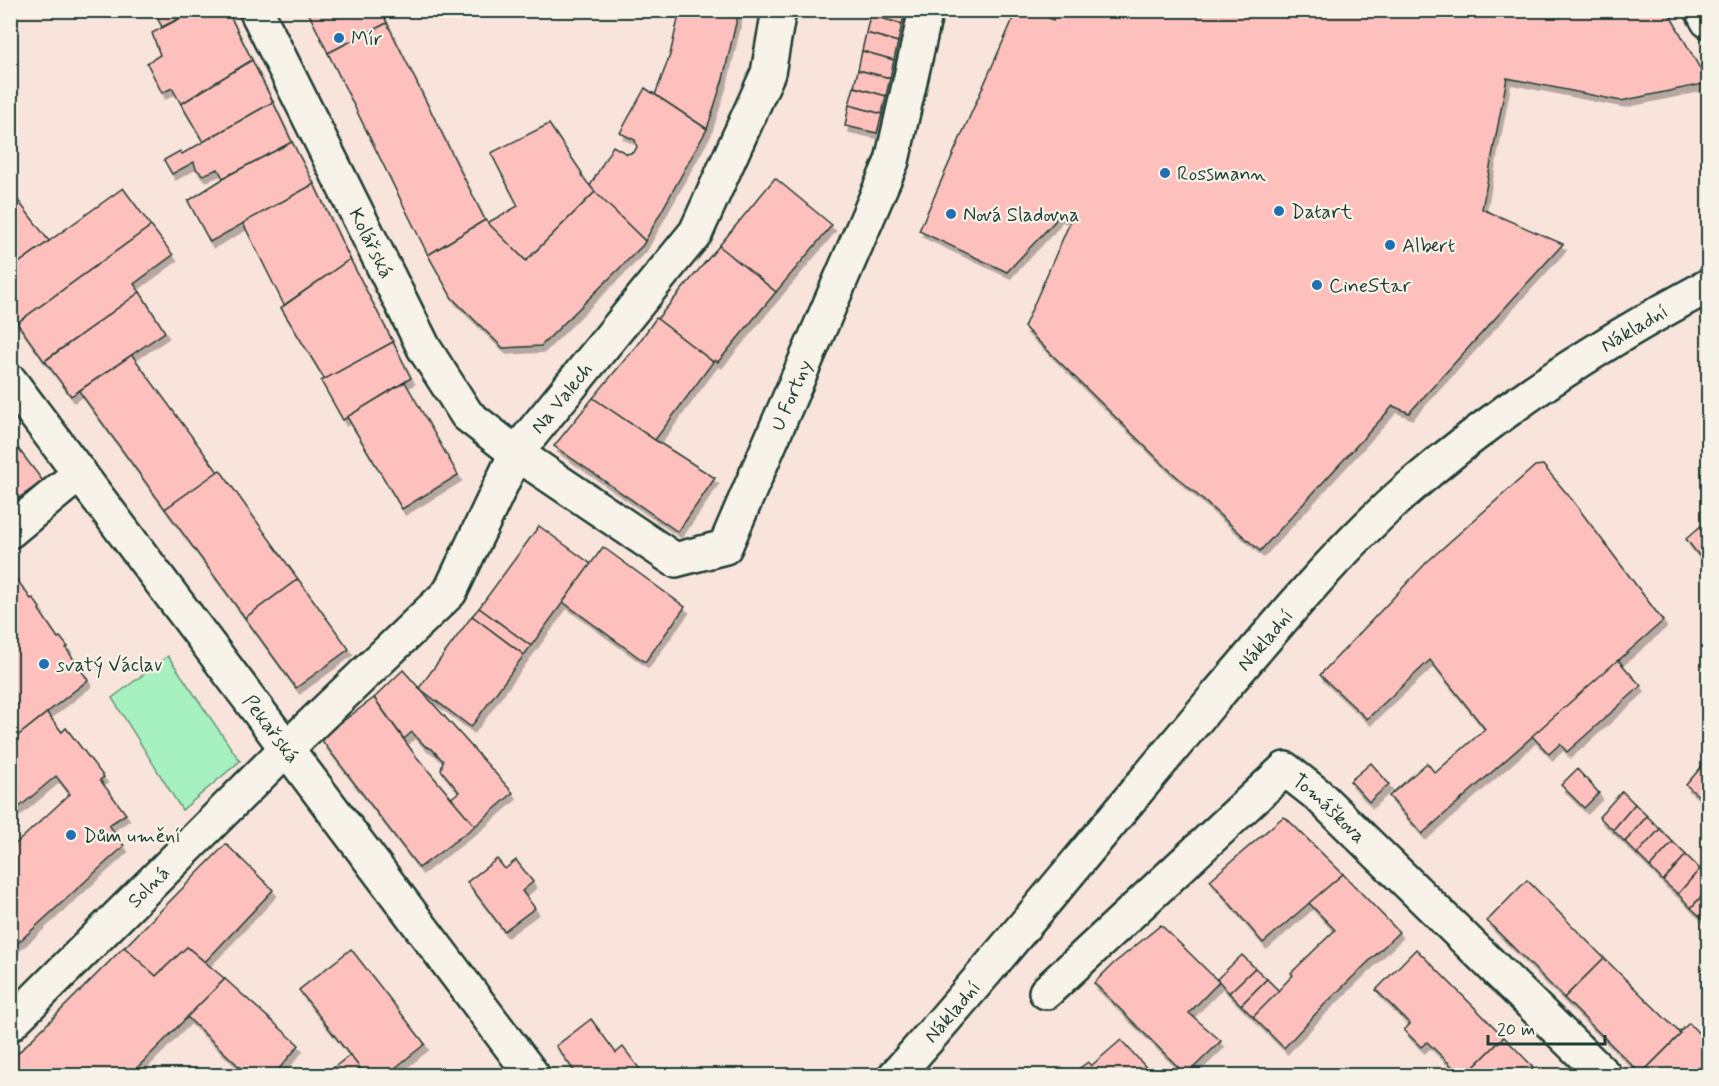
<svg xmlns="http://www.w3.org/2000/svg" width="1719" height="1086" font-family="Mynerve,sans-serif">
	<defs>
		<filter id="shadow"><feDropShadow dx="3.5" dy="6" stdDeviation="0" flood-color="#0004"/></filter>
	</defs>
	<rect width="100%" height="100%" fill="#f9e4db"/>
	<filter id="ink" filterUnits="userSpaceOnUse"><feTurbulence type="fractalNoise" baseFrequency=".0167" numOctaves="2"/><feDisplacementMap in="SourceGraphic" scale="12" xChannelSelector="R" yChannelSelector="G"/><feConvolveMatrix kernelMatrix="1 2 1 2 8 2 1 2 1" color-interpolation-filters="sRGB"/></filter>
	<g filter="url(#ink)">
		<path fill="#a7f1c0" stroke="#63977a" stroke-width="1.5" d="M 168,656 L 240,761 L 182,810 L 112,698 Z"/>
		<g fill="#fdc0bc" stroke="#1f3d34" stroke-width="1.5" filter="url(#shadow)">
			<path d="M 153,10 L 196,10 L 162,27 Z"/>
			<path d="M 196,10 L 227,10 L 252,60 L 181,104 L 172,88 L 162,93 L 147,63 L 160,55 L 152,33 Z"/>
			<path d="M 307,10 L 381,10 L 387,23 L 328,53 Z"/>
			<path d="M 680,10 L 739,10 L 723,79 L 707,129 L 655,95 L 670,55 Z"/>
			<path d="M 871,10 L 906,10 L 902,24 L 870,15 Z"/>
			<path d="M 1017,10 L 1032,10 L 1053,20 L 1055,10 L 1667,10 L 1708,83 L 1621,101 L 1507,78 L 1482,209 L 1563,244 L 1409,413 L 1393,406 L 1260,551 L 1166,467 L 1024,327 L 1071,220 L 1058,215 L 1055,221 L 1007,272 L 919,231 Z"/>
			<path d="M 870,15 L 902,24 L 898,42 L 866,33 Z"/>
			<path d="M 387,23 L 485,220 L 428,255 L 328,53 Z"/>
			<path d="M 866,33 L 898,42 L 894,60 L 862,51 Z"/>
			<path d="M 862,51 L 894,60 L 890,78 L 858,70 Z"/>
			<path d="M 252,60 L 273,102 L 203,142 L 181,104 Z"/>
			<path d="M 858,70 L 890,78 L 886,96 L 854,87 Z"/>
			<path d="M 854,87 L 886,96 L 882,114 L 849,105 Z"/>
			<path d="M 645,88 L 707,129 L 645,241 L 607,206 L 590,186 L 613,146 L 627,154 L 634,152 L 637,147 L 635,140 L 620,133 Z"/>
			<path d="M 273,102 L 292,142 L 223,178 L 218,169 L 203,175 L 196,169 L 194,162 L 172,174 L 164,160 L 180,151 L 182,154 Z"/>
			<path d="M 849,105 L 882,114 L 877,133 L 845,126 Z"/>
			<path d="M 549,124 L 582,173 L 581,175 L 595,192 L 526,261 L 487,223 L 518,206 L 491,153 Z"/>
			<path d="M 292,142 L 314,184 L 210,242 L 188,201 L 229,175 Z"/>
			<path d="M 775,178 L 832,225 L 776,292 L 719,246 Z"/>
			<path d="M 314,184 L 350,259 L 284,305 L 243,223 Z"/>
			<path d="M 123,188 L 151,226 L 17,323 L 10,314 L 10,269 Z"/>
			<path d="M 10,190 L 49,241 L 10,269 Z"/>
			<path d="M 595,192 L 645,241 L 643,245 L 541,346 L 503,348 L 452,298 L 428,255 L 485,220 L 526,261 Z"/>
			<path d="M 151,226 L 173,255 L 134,284 L 140,292 L 44,361 L 17,323 Z"/>
			<path d="M 719,246 L 776,292 L 718,362 L 715,360 L 713,362 L 657,319 Z"/>
			<path d="M 350,259 L 393,342 L 325,380 L 281,308 Z"/>
			<path d="M 140,292 L 165,332 L 71,396 L 45,361 Z"/>
			<path d="M 656,318 L 713,362 L 655,440 L 593,398 L 637,345 Z"/>
			<path d="M 393,342 L 411,378 L 343,420 L 321,381 Z"/>
			<path d="M 132,355 L 218,472 L 165,509 L 79,391 Z"/>
			<path d="M 405,382 L 458,475 L 402,509 L 347,417 Z"/>
			<path d="M 593,398 L 655,440 L 715,478 L 678,532 L 554,446 Z"/>
			<path d="M 10,438 L 43,481 L 10,504 Z"/>
			<path d="M 1543,465 L 1573,501 L 1663,621 L 1422,834 L 1389,796 L 1427,763 L 1435,773 L 1485,729 L 1430,660 L 1367,719 L 1320,675 L 1428,561 L 1535,466 Z"/>
			<path d="M 220,470 L 298,579 L 245,618 L 165,509 Z"/>
			<path d="M 1708,509 L 1708,567 L 1686,539 L 1704,523 L 1702,521 Z"/>
			<path d="M 539,526 L 591,564 L 531,646 L 479,608 Z"/>
			<path d="M 603,547 L 685,607 L 645,662 L 563,602 Z"/>
			<path d="M 10,570 L 31,599 L 33,598 L 40,608 L 39,610 L 58,638 L 60,637 L 68,647 L 66,648 L 88,680 L 10,742 Z"/>
			<path d="M 298,579 L 349,649 L 296,688 L 245,618 Z"/>
			<path d="M 479,608 L 531,646 L 524,655 L 472,616 Z"/>
			<path d="M 472,616 L 524,655 L 471,727 L 419,688 Z"/>
			<path d="M 1618,660 L 1641,686 L 1567,752 L 1560,744 L 1549,754 L 1532,736 Z"/>
			<path d="M 403,670 L 513,793 L 475,826 L 450,799 L 459,792 L 441,770 L 443,761 L 432,749 L 425,746 L 412,732 L 404,739 L 374,698 Z"/>
			<path d="M 374,698 L 415,755 L 475,826 L 419,868 L 323,742 L 323,736 Z"/>
			<path d="M 47,713 L 62,732 L 66,728 L 104,777 L 100,780 L 126,814 L 109,825 L 124,846 L 10,950 L 10,849 L 70,794 L 56,776 L 10,815 L 10,742 Z"/>
			<path d="M 1708,759 L 1708,790 L 1701,798 L 1686,785 Z"/>
			<path d="M 1371,763 L 1389,784 L 1369,802 L 1350,781 Z"/>
			<path d="M 1577,769 L 1599,793 L 1584,808 L 1561,785 Z"/>
			<path d="M 1622,791 L 1635,804 L 1613,830 L 1599,817 Z"/>
			<path d="M 1635,804 L 1647,816 L 1625,842 L 1613,830 Z"/>
			<path d="M 1647,816 L 1660,829 L 1637,854 L 1625,842 Z"/>
			<path d="M 1283,817 L 1286,818 L 1343,874 L 1263,943 L 1210,880 Z"/>
			<path d="M 1660,829 L 1673,842 L 1650,867 L 1637,854 Z"/>
			<path d="M 1673,842 L 1686,855 L 1663,881 L 1650,867 Z"/>
			<path d="M 226,844 L 273,890 L 205,962 L 187,947 L 156,976 L 124,948 Z"/>
			<path d="M 1686,855 L 1700,869 L 1678,894 L 1663,881 Z"/>
			<path d="M 497,859 L 505,869 L 516,860 L 533,882 L 522,891 L 535,908 L 504,931 L 467,882 Z"/>
			<path d="M 1700,869 L 1708,877 L 1708,889 L 1691,908 L 1678,894 Z"/>
			<path d="M 1343,874 L 1399,932 L 1323,1006 L 1284,1048 L 1253,1017 L 1293,975 L 1291,973 L 1335,930 L 1309,903 Z"/>
			<path d="M 1527,880 L 1604,958 L 1564,998 L 1487,921 Z"/>
			<path d="M 1708,889 L 1708,916 L 1705,921 L 1691,908 Z"/>
			<path d="M 1161,925 L 1219,982 L 1189,1013 L 1221,1041 L 1186,1075 L 1094,983 L 1113,964 Z"/>
			<path d="M 124,947 L 156,976 L 187,947 L 225,979 L 129,1076 L 19,1076 L 10,1065 L 10,1061 Z"/>
			<path d="M 351,949 L 425,1044 L 385,1076 L 366,1076 L 299,990 Z"/>
			<path d="M 1416,949 L 1504,1037 L 1465,1076 L 1462,1076 L 1427,1042 L 1421,1047 L 1404,1030 L 1410,1024 L 1376,990 Z"/>
			<path d="M 1242,955 L 1255,968 L 1229,993 L 1217,979 Z"/>
			<path d="M 1604,958 L 1681,1034 L 1641,1074 L 1564,998 Z"/>
			<path d="M 1255,968 L 1267,979 L 1241,1005 L 1229,993 Z"/>
			<path d="M 225,979 L 299,1045 L 273,1076 L 249,1076 L 187,1017 Z"/>
			<path d="M 1267,979 L 1279,991 L 1253,1017 L 1241,1005 Z"/>
			<path d="M 591,1019 L 616,1053 L 623,1047 L 645,1076 L 578,1076 L 556,1046 Z"/>
			<path d="M 1689,1023 L 1708,1043 L 1708,1076 L 1643,1076 L 1641,1074 L 1681,1034 L 1679,1033 Z"/>
			<path d="M 1504,1037 L 1542,1076 L 1465,1076 Z"/>
			<path d="M 1121,1040 L 1154,1076 L 1069,1076 L 1088,1062 L 1091,1066 Z"/>
			<path d="M 350,1055 L 366,1076 L 323,1076 Z"/>
		</g>
		<g fill="none" stroke-linecap="round" stroke-linejoin="round">
			<defs>
				<g id="minor">
					<path id="s1" d="M 256,10 L 424,348 L 467,415 L 516,453 L 675,560 L 725,547 L 892,161 L 926,10"/>
					<path d="M 1702,10 L 1708,21"/>
					<path id="s2" d="M 10,381 L 533,1076"/>
					<path d="M 10,531 L 80,473"/>
					<path id="s3" d="M 1046,992 L 1285,769 L 1318,795 L 1605,1076"/>
					<path id="s4" d="M 10,1024 L 286,749 L 450,592 L 516,453 L 696,232 L 768,73 L 779,10"/>
					<path id="s5" d="M 895,1076 C 1007,951 1110,821 1218,694 C 1279,623 1339,549 1409,488 C 1501,409 1602,342 1708,286"/>
				</g>
			</defs>
			<use href="#minor" stroke="#1f3d34" stroke-width="38"/>
			<use href="#minor" stroke="#f7f3e8" stroke-width="33"/>
		</g>
	</g>
	<g fill="#1f6fb2" stroke="#f7f3e8" stroke-width="2">
		<circle cx="339" cy="38" r="6"/>
		<circle cx="1165" cy="173" r="6"/>
		<circle cx="1279" cy="211" r="6"/>
		<circle cx="951" cy="214" r="6"/>
		<circle cx="1390" cy="245" r="6"/>
		<circle cx="1317" cy="285" r="6"/>
		<circle cx="44" cy="664" r="6"/>
		<circle cx="71" cy="835" r="6"/>
	</g>
	<g text-anchor="middle" stroke-width="4.5" stroke-linejoin="round" paint-order="stroke">
		<g font-size="20" fill="#1f3d34" stroke="#f7f3e8" text-anchor="start">
			<text x="351" y="45">Mír</text>
			<text x="1177" y="180">Rossmann</text>
			<text x="1291" y="218">Datart</text>
			<text x="963" y="221">Nová Sladovna</text>
			<text x="1402" y="252">Albert</text>
			<text x="1329" y="292">CineStar</text>
			<text x="56" y="671">svatý Václav</text>
			<text x="83" y="842">Dům umění</text>
		</g>
		<g font-size="20" fill="#1f3d34" stroke="#f7f3e8">
			<text dy="7" stroke="none"><textPath href="#s1" startOffset="260">Kolářská</textPath></text>
			<text dy="7" stroke="none"><textPath href="#s5" startOffset="1058">Nákladní</textPath></text>
			<text dy="7" stroke="none"><textPath href="#s1" startOffset="928">U Fortny</textPath></text>
			<text dy="7" stroke="none"><textPath href="#s4" startOffset="842">Na Valech</textPath></text>
			<text dy="7" stroke="none"><textPath href="#s5" startOffset="572">Nákladní</textPath></text>
			<text dy="7" stroke="none"><textPath href="#s2" startOffset="435">Pekařská</textPath></text>
			<text dy="7" stroke="none"><textPath href="#s3" startOffset="386">Tomáškova</textPath></text>
			<text dy="7" stroke="none"><textPath href="#s4" startOffset="195">Solná</textPath></text>
			<text dy="7" stroke="none"><textPath href="#s5" startOffset="86">Nákladní</textPath></text>
		</g>
	</g>
	<rect width="1719" height="1086" fill="none" stroke="#f7f3e8" stroke-width="36"/>
	<rect x="18" y="18" width="1683" height="1050" fill="none" stroke="#1f3d34" stroke-width="2" filter="url(#ink)"/>
	<path d="M1488 1035v9h117v-9" fill="none" stroke="#1f3d34" stroke-width="3"/>
	<text x="1497" y="1035" font-size="18" fill="#1f3d34" stroke="#f7f3e8" stroke-width="4.5" paint-order="stroke">20 m</text>
</svg>
